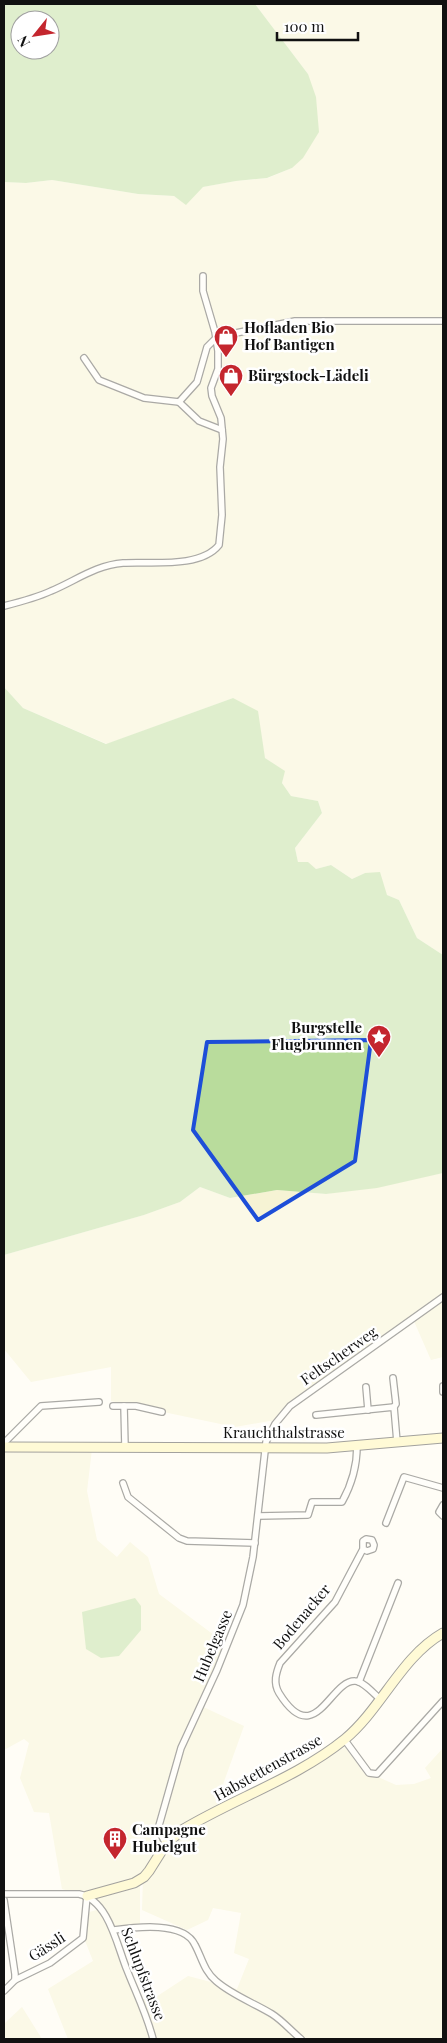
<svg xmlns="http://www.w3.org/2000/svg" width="447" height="2043" font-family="'Playfair Display',serif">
	<rect width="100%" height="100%" fill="#fffdf5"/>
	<g fill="#f6f3d4">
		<path d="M 255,4 L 443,4 L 443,955 L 417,938 L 399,900 L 387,895 L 365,873 L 352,879 L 331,865 L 316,869 L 298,862 L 295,848 L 322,813 L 318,801 L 291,796 L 282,783 L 284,771 L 265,758 L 233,698 L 107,744 L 23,708 L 4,687 L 4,182 L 26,183 L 52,180 L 138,194 L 174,196 L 185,203 L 203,187 L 236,181 L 268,178 L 292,168 L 308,74 Z"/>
		<path d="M 443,1173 L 443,1357 L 431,1360 L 413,1319 L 283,1409 L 275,1420 L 235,1427 L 111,1401 L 111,1367 L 31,1382 L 4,1349 L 4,1255 L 144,1215 L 180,1202 L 200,1187 L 230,1198 L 277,1190 L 326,1194 Z"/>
		<path d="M 4,1447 L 92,1449 L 87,1491 L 97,1540 L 117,1557 L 130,1542 L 148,1557 L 159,1594 L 226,1644 L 199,1705 L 244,1726 L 217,1801 L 226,1807 L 182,1830 L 166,1844 L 149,1871 L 140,1880 L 140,1927 L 114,1930 L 127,1969 L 140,2000 L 156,1997 L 188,1976 L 237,1989 L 249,1959 L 234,1953 L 241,1913 L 213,1908 L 208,1920 L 187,1930 L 142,1910 L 143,1880 L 151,1873 L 164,1851 L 176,1838 L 188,1829 L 315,1762 L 334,1751 L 338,1751 L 345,1747 L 365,1774 L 369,1773 L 396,1785 L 414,1784 L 431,1778 L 425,1768 L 443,1748 L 443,2039 L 68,2039 L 48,1989 L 93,1961 L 84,1938 L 86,1913 L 100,1909 L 87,1896 L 62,1889 L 49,1813 L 34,1812 L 20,1778 L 29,1743 L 24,1739 L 4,1750 Z"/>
		<path d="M 22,2007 L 42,2039 L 4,2039 L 4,2024 Z"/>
	</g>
	<g fill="#b9dc9c" fill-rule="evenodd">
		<path d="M 4,4 L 255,4 L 308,74 L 316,97 L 319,132 L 303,158 L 292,168 L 267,178 L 236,181 L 203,187 L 186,205 L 174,196 L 138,194 L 52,180 L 26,183 L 4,182 ZM 20,20 L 50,20 L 50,50 L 20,50 Z"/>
		<path d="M 4,687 L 23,708 L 106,744 L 233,698 L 258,711 L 265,758 L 285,771 L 282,783 L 291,796 L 318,801 L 322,813 L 295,848 L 298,862 L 308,862 L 316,869 L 331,865 L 352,879 L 365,873 L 380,872 L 387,895 L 399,900 L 417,938 L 443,955 L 443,1173 L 377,1188 L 326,1194 L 277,1190 L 230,1198 L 200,1187 L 180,1202 L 144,1215 L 4,1255 Z"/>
		<path d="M 135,1598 L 141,1606 L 141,1630 L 119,1656 L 101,1658 L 86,1649 L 82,1612 Z"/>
	</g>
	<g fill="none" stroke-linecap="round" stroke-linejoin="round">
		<defs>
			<g id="street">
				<path d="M 84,358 L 99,380 L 144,398 L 179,402 L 197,382 L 207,347 L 216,338 L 226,335 L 295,321 L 443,321"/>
				<path d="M 179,402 L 199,421 L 222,430"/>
				<path d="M 4,606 C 20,602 36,598 51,591 C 75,581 96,565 123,563 C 149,561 200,569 219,545 L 222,515 L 220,467 L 223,439 L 221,418 L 212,396 L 211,388 L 218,369 L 218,351 L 215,332 L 203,291 L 203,276"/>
				<path d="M 393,1378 L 396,1404 L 394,1407"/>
				<path d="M 443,1386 L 443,1392"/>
				<path d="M 366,1387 L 368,1410"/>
				<path d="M 113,1406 L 136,1406 L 162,1412"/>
				<path d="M 124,1406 L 125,1447"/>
				<path d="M 316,1415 L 394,1407 L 397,1442"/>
				<path d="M 4,1443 L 41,1406 L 99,1402"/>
				<path d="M 123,1483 L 128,1497 L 179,1538 L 187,1541 L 255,1543"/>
				<path d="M 443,1505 L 439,1512 L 443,1516"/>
				<path d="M 259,1516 L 308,1515 L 312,1502 L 342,1502 C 352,1484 357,1467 357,1446"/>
				<path d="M 386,1523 L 404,1477 L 443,1488"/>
				<path d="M 363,1549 L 367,1551 L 373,1549 L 374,1545 L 372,1540 L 366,1539 L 363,1541 L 363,1549 L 335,1602 L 280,1663 C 276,1673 273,1683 279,1693 C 315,1751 330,1680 355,1681 C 363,1681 374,1694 380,1699"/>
				<path d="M 359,1682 L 398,1583"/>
				<path d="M 344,1739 L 369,1773 L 377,1774 L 443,1701"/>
				<path d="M 166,1844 L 158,1829 L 181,1748 L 217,1670 L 243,1605 L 253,1557 L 266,1442 L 275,1424 L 290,1406 L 443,1297"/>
				<path d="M 4,1894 L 79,1894 C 109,1900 117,1946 127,1970 C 136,1993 147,2015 153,2039"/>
				<path d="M 4,1900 L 15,1974 L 15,1980 L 4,1991"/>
				<path d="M 114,1930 C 136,1927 184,1921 195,1945 C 202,1958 204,1971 216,1981 C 232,1995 254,2003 272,2014 C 283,2021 291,2031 301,2039"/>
				<path d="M 15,1980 L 50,1963 L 83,1938 L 87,1896"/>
			</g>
			<g id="secondary">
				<path d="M 4,1447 L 327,1448 L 443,1438"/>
				<path d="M 87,1896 L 134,1883 L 144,1877 L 149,1871 L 166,1844 L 182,1830 C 235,1798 297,1778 345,1739 C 382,1708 401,1657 443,1633"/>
			</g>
		</defs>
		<use href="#street" stroke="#444" stroke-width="8"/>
		<use href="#secondary" stroke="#333" stroke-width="11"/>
		<use href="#street" stroke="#fff" stroke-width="5.5"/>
		<use href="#secondary" stroke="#fff6b0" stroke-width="9"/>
	</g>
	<path d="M0 0H447V2043H0ZM 371,1040 L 355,1161 L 258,1220 L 193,1130 L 207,1042 Z" fill="#fffdf5" fill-opacity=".55" fill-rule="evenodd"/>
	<path fill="none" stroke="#1d4ed8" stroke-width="4" stroke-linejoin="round" d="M 371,1040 L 355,1161 L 258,1220 L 193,1130 L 207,1042 Z"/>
	<defs>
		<symbol id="shop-pin" viewBox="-11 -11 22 30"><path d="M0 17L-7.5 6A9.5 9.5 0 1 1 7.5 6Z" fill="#c4262e" stroke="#fff"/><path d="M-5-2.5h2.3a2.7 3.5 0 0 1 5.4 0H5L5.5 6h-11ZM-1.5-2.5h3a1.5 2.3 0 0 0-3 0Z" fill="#fff"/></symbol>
		<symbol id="sight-pin" viewBox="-11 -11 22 30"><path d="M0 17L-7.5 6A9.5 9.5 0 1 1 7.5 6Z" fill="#c4262e" stroke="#fff"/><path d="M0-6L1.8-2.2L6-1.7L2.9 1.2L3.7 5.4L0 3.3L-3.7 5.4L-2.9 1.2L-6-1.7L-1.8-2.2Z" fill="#fff"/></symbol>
		<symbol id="building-pin" viewBox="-11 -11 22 30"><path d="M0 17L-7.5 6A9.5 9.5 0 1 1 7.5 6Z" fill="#c4262e" stroke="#fff"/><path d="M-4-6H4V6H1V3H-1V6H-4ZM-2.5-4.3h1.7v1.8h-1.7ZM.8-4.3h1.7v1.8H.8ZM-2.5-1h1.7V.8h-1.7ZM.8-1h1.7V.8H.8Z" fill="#fff"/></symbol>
	</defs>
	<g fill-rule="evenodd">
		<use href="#shop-pin" x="212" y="323" width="28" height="38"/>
		<use href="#shop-pin" x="217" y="362" width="28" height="38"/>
		<use href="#sight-pin" x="365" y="1023" width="28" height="38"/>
		<use href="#building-pin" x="101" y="1825" width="28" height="38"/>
	</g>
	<g text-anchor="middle" stroke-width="5" stroke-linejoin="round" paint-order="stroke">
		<g font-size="15" font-weight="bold" fill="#111" stroke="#fff" text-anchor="start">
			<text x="244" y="333">Hofladen Bio<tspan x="244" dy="17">Hof Bantigen</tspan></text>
			<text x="248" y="381">Bürgstock-Lädeli</text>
			<text x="362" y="1033" text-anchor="end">Burgstelle<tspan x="362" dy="17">Flugbrunnen</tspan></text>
			<text x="132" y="1835">Campagne<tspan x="132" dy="17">Hubelgut</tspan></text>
		</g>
		<g font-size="15" fill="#111" stroke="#fff">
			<text transform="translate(339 1356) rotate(-35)" y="5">Feltscherweg</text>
			<text x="284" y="1438">Krauchthalstrasse</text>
			<text transform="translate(302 1617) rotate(-50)" y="5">Bodenacker</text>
			<text transform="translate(213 1646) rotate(-67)" y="5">Hubelgasse</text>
			<text transform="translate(268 1768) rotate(-29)" y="5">Habstettenstrasse</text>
			<text transform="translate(47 1947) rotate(-33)" y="5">Gässli</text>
			<text transform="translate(143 1974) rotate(69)" y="5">Schlupfstrasse</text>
		</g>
	</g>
	<rect width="447" height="2043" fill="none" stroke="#111111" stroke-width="10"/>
	<g transform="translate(35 35) rotate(240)"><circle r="24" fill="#ffffff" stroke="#a0a0a0"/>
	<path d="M0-4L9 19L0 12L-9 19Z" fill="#c4262e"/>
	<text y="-8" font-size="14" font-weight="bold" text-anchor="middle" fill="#111111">N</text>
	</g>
	<path d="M277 32v8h81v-8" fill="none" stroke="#111111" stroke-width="2.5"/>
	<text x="284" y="32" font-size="15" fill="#111111" stroke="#ffffff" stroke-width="4" paint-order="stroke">100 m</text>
</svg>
